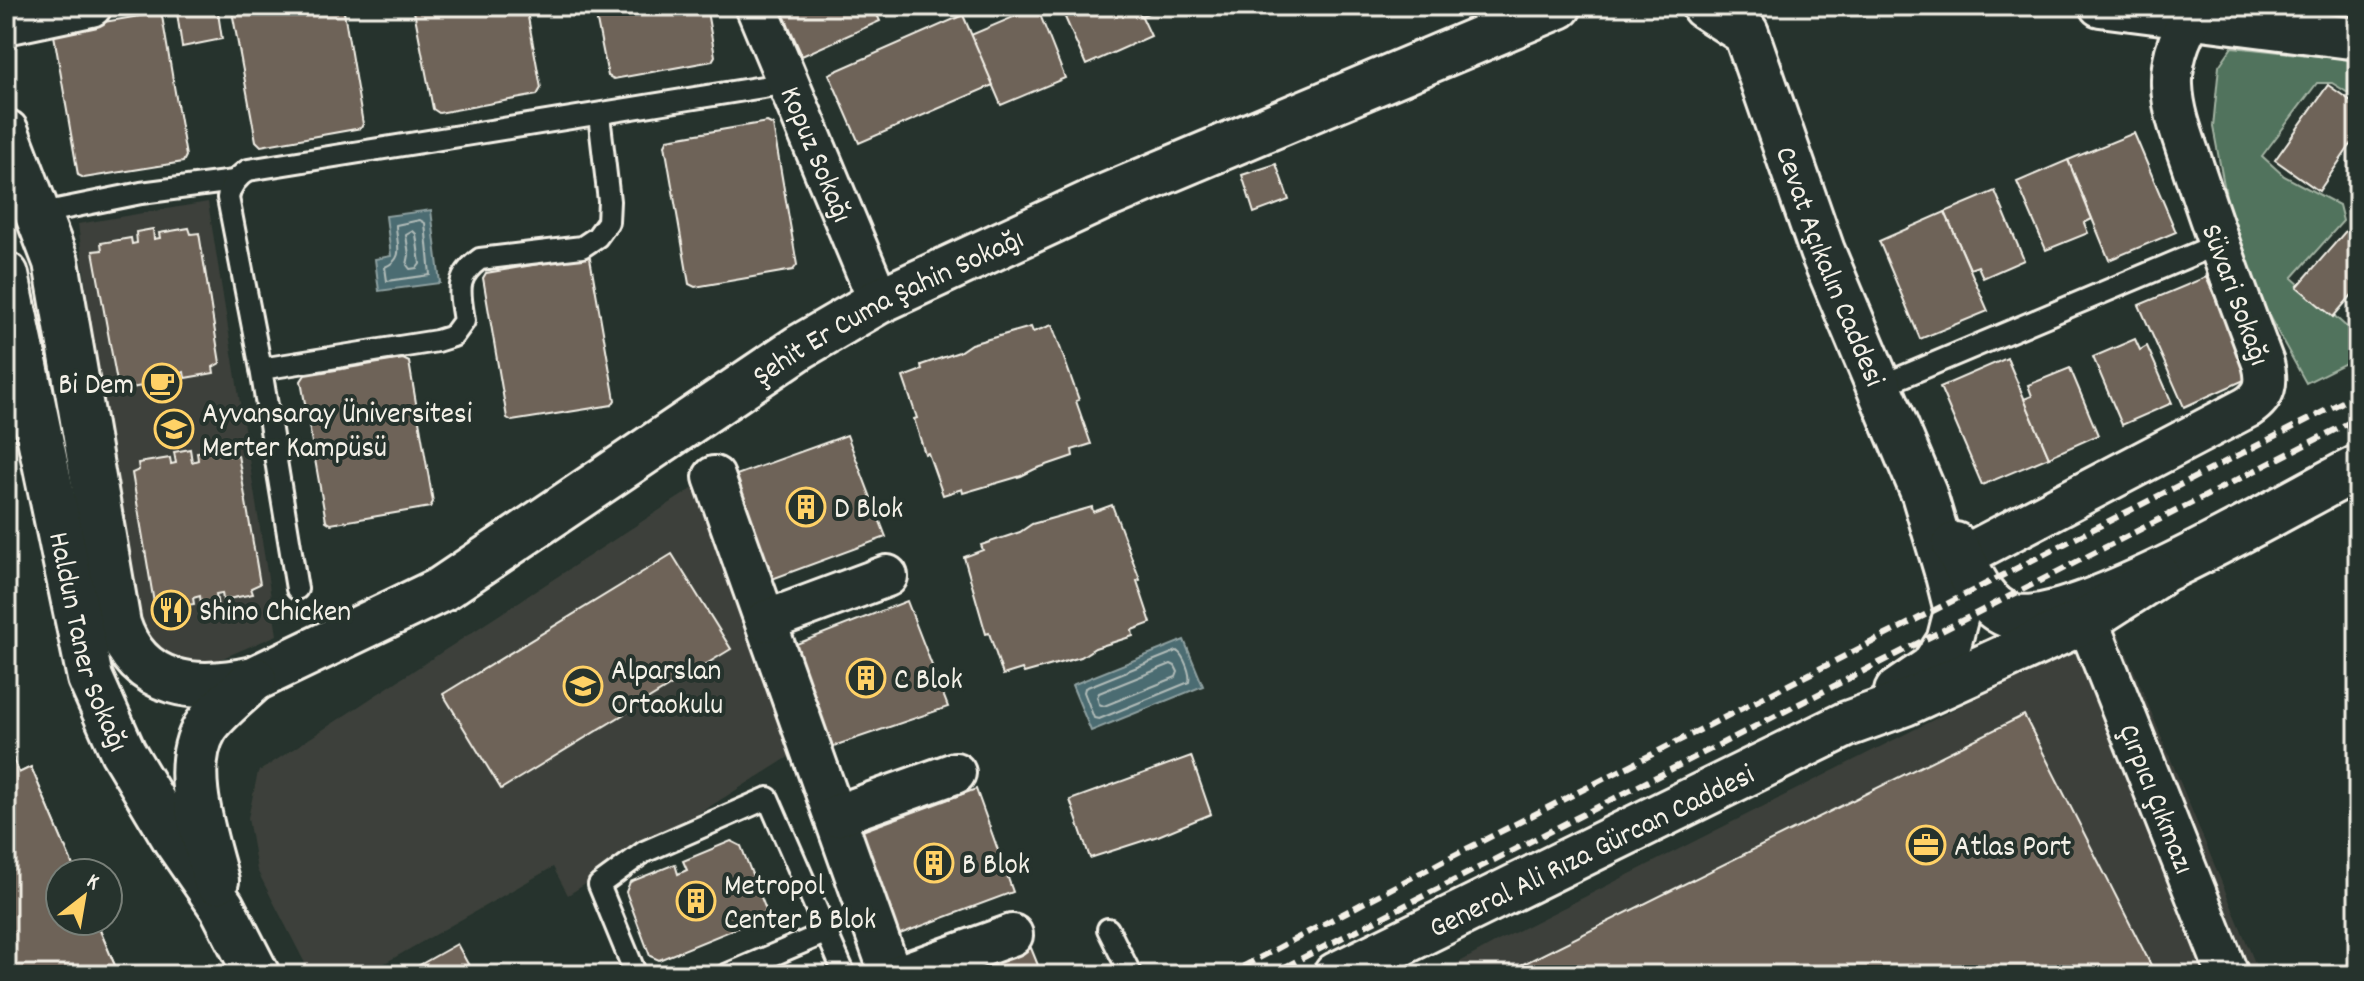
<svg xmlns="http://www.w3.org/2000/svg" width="2364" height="981" font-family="Dekko,sans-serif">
	<rect width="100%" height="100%" fill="#26332d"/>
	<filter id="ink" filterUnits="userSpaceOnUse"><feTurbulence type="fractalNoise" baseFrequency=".0125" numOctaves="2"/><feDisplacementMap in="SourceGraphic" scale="16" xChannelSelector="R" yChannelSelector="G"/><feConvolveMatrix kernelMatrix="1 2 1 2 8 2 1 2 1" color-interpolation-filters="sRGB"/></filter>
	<g filter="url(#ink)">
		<g fill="#3c413a">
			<path d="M 208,202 L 277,635 L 209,664 L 165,663 L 130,634 L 78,224 Z"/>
			<path d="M 701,483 L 800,750 L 568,895 L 553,867 L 364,975 L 311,975 L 257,870 L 248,818 L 258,772 Z"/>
			<path d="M 2116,627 L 2260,975 L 1436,975 L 1498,941 Z"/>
		</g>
		<path fill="#51735d" stroke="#a2b2a2" stroke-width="2" d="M 2232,47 L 2358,60 L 2358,99 L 2332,83 L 2317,83 L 2262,156 L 2284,176 L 2339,205 L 2343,221 L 2292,278 L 2349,329 L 2358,318 L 2358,357 L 2306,383 L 2243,269 L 2227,201 L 2213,127 L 2219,66 Z"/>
		<g fill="#4c6c72" stroke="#8fa1a1" stroke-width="2">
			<path d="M 431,210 L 440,283 L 379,291 L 375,259 L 391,256 L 386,216 Z"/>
			<path d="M 1184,640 L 1203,686 L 1091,731 L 1072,685 Z"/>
		</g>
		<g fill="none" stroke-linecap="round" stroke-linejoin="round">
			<g stroke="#b1bcb9" stroke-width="2">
				<path d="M 420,220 L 425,223 L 430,275 L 387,281 L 385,267 C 406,258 396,244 396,225 Z"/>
				<path d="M 413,231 L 416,234 L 420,264 L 417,268 L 410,269 L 407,265 L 409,255 L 406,235 Z"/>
				<path d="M 1177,651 C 1184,656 1191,674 1189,682 L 1099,719 L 1094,718 L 1084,692 L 1085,688 Z"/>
				<path d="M 1171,664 L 1175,666 L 1178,672 L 1176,677 L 1104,706 L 1099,704 L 1097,697 L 1099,693 Z"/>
			</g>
		</g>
		<g fill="#6e6358" stroke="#f4f1e8" stroke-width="2">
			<path d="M 176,6 L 217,6 L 222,39 L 182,47 Z"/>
			<path d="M 231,6 L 343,6 L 363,124 L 361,128 L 261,146 L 256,141 Z"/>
			<path d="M 413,6 L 526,6 L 541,88 L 537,95 L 439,113 L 433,109 Z"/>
			<path d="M 594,6 L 706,6 L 715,56 L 712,61 L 614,79 L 608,76 Z"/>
			<path d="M 780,6 L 873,6 L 880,21 L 802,56 Z"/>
			<path d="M 1060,6 L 1137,6 L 1151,36 L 1086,65 Z"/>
			<path d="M 1137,6 L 1165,6 L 1141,16 Z"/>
			<path d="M 1037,7 L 1065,78 L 1001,105 L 971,35 Z"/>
			<path d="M 157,13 L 162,16 L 186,156 L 183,162 L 84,178 L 78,175 L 54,35 L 57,30 Z"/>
			<path d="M 963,15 L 993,85 L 859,143 L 829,74 Z"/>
			<path d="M 2328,85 L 2358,106 L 2358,134 L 2319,191 L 2275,160 Z"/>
			<path d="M 767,122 L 773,125 L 797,265 L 793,270 L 695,287 L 689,284 L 665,145 L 668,139 Z"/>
			<path d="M 2134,133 L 2176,232 L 2109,260 L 2068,160 Z"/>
			<path d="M 2068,160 L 2092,219 L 2084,223 L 2088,233 L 2046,250 L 2017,182 Z"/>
			<path d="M 1276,164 L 1289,200 L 1254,213 L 1242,175 Z"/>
			<path d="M 1995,191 L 2024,260 L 1983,278 L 1978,266 L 1970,269 L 1945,212 Z"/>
			<path d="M 1945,212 L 1988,311 L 1920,339 L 1879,241 Z"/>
			<path d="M 2358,217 L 2358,288 L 2333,317 L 2297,287 Z"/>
			<path d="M 189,228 L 191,234 L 199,233 L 220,363 L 213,367 L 214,373 L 185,378 L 184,372 L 178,374 L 180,386 L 163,389 L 161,376 L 155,377 L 156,383 L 127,389 L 125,382 L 117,382 L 93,251 L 102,250 L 101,243 L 131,238 L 132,244 L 137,243 L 136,232 L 153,229 L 154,239 L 160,238 L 159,233 Z"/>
			<path d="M 586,256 L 590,258 L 615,400 L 612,405 L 512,421 L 507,418 L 483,278 L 486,273 Z"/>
			<path d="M 2206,277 L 2251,377 L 2184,407 L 2139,305 Z"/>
			<path d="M 1052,325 L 1079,400 L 1076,401 L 1091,444 L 1072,450 L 1073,456 L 1035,469 L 1021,476 L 963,493 L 962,489 L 943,495 L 928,453 L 925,454 L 914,419 L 917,418 L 903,377 L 922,370 L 921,365 L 959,352 L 971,344 L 1031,327 L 1033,332 Z"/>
			<path d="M 2135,339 L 2140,350 L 2147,346 L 2172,403 L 2122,425 L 2093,357 Z"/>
			<path d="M 2007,358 L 2049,457 L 1982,485 L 1940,387 Z"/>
			<path d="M 403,359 L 409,362 L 433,502 L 430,507 L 331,524 L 326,521 L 301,381 L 305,375 Z"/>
			<path d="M 2070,368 L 2098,435 L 2049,457 L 2024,399 L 2032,396 L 2028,385 Z"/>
			<path d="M 847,435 L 886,537 L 764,582 L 728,478 Z"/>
			<path d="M 228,448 L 230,456 L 238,455 L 260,584 L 251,588 L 253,594 L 223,600 L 222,593 L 216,594 L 218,607 L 202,610 L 200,596 L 193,598 L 194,604 L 164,609 L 161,602 L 154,603 L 132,473 L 139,470 L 138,463 L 170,458 L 171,464 L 176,463 L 174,452 L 190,449 L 192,462 L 198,460 L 197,452 Z"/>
			<path d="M 1112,505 L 1140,580 L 1137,581 L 1151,623 L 1132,630 L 1133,636 L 1095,648 L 1081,657 L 1024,673 L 1022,669 L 1003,675 L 989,633 L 986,634 L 964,557 L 983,550 L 981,545 L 1020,532 L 1032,524 L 1092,507 L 1093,512 Z"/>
			<path d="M 672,554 L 731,649 L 501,789 L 443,694 Z"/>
			<path d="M 907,601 L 948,707 L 822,750 L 786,648 Z"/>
			<path d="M 2024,715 L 2156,975 L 1501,975 Z"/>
			<path d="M 6,742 L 26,789 L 36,799 L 61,873 L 58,899 L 53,903 L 6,912 Z"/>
			<path d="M 6,742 L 19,773 L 31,767 L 76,873 L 60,873 L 60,921 L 96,921 L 119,975 L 6,975 Z"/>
			<path d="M 6,742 L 19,773 L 31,767 L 76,873 L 60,873 L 60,921 L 96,921 L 119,975 L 6,975 Z"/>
			<path d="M 1191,756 L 1211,814 L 1158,836 L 1090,858 L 1070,800 Z"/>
			<path d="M 976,789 L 1013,892 L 892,937 L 854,834 Z"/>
			<path d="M 731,841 L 741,846 L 766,910 L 762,918 L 659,960 L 650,956 L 626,892 L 630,882 L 675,864 L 678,874 L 687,870 L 683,861 Z"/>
			<path d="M 457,944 L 474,975 L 402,975 Z"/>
			<path d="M 1031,948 L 1042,975 L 958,975 Z"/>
		</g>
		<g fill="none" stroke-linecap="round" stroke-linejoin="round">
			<defs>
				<g id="service">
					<path d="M 37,214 L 141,193 L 234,181"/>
					<path d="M 261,369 L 437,341 L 453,336 L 464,321 C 460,292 454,278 480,259 L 582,247 L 597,237 L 608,222 L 609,201 L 599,115"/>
					<path d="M 1878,387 L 2218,244"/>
					<path d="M 297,589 L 261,369 L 228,198 C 230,185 237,177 248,170 L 788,83"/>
					<path d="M 1108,929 L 1131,975"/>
					<path d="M 636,975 L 599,885 L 644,852 L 768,798 L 845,975"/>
					<path d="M 726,975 L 827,932"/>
				</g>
				<g id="minor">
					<path id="s1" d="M 756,6 L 879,301"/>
					<path d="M 2100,6 L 2358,39"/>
					<path d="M 6,24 L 91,6"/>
					<path d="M 714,477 L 891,975"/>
					<path d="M 1962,557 L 2248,407 C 2266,395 2268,382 2263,363 C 2239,300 2216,237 2195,173 C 2186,145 2173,115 2172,85 C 2171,56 2182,29 2200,6"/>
					<path id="s2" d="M 2087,620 L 2228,975"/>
					<path d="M 766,621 L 887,576"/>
					<path d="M 835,816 L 955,773"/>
					<path d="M 900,975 L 1012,935"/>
				</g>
				<g id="secondary">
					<path id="s3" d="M 1704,6 L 1746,33 L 1822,251 L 1924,494 L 1947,571 L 1957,611 L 1949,642 L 1932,668 L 1897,692"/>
					<path id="s4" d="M 6,132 L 56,262 L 118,624 C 139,688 196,692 254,679 L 442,589 L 800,347 L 879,301 L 1097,200 L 1559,6"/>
					<path id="s5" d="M 6,275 L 90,678 L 123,752 L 175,839 L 222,907 L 257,975"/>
					<path d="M 1955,545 C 1969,569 1981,607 2011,616 C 2070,634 2295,499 2358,468"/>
					<path d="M 216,881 C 205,838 180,769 205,728 C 215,712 240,693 254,679"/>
					<path id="s6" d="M 1336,975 L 1847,724 L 1905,703 L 2087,620 L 2157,575"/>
				</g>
			</defs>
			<use href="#service" stroke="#f4f1e8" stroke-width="26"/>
			<use href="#minor" stroke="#f4f1e8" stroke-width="46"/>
			<use href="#secondary" stroke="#f4f1e8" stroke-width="50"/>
			<use href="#service" stroke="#26332d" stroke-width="20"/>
			<use href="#minor" stroke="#26332d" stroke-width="40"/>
			<use href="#secondary" stroke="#26332d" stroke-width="44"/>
			<g stroke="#f4f1e8" stroke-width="6" stroke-dasharray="12 6" stroke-linecap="butt">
				<path d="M 1227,975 L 1443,861 L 2358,394"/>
				<path d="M 1269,975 L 2358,418"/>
			</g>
		</g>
	</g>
	<defs>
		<symbol id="cafe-ring" viewBox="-11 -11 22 22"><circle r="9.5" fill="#26332d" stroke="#ffd166" stroke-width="1.5"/><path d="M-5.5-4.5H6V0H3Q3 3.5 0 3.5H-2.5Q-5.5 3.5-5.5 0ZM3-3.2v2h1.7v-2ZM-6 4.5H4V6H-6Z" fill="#ffd166"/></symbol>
		<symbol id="university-ring" viewBox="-11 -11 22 22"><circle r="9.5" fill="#26332d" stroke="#ffd166" stroke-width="1.5"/><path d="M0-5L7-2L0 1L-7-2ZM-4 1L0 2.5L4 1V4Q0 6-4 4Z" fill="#ffd166"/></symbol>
		<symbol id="building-ring" viewBox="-11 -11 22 22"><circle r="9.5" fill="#26332d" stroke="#ffd166" stroke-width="1.5"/><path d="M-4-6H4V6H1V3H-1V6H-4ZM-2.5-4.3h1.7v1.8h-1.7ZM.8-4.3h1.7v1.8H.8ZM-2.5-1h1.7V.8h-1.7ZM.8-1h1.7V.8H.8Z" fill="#ffd166"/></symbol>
		<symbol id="restaurant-ring" viewBox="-11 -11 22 22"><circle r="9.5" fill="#26332d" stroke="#ffd166" stroke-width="1.5"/><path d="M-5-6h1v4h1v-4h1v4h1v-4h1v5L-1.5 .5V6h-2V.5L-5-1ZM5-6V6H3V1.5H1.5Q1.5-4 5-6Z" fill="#ffd166"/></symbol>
		<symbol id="school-ring" viewBox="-11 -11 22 22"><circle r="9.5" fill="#26332d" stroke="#ffd166" stroke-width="1.5"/><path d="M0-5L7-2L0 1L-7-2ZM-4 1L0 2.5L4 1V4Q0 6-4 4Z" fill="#ffd166"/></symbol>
		<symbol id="office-ring" viewBox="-11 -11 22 22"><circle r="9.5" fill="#26332d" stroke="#ffd166" stroke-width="1.5"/><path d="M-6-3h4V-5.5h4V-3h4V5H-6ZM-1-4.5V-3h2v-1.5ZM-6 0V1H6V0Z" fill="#ffd166"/></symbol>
	</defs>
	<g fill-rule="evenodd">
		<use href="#cafe-ring" x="140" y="361" width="44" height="44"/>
		<use href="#university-ring" x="152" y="407" width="44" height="44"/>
		<use href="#building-ring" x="784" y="485" width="44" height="44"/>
		<use href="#restaurant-ring" x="149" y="588" width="44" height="44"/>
		<use href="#building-ring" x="844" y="656" width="44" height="44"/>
		<use href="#school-ring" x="561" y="664" width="44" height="44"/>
		<use href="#office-ring" x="1904" y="823" width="44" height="44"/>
		<use href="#building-ring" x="912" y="841" width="44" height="44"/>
		<use href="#building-ring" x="674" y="879" width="44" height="44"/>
	</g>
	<g text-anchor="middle" stroke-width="8" stroke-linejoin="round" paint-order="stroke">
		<g font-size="30" fill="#f4f1e8" stroke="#26332d">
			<text dy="10" stroke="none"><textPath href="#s1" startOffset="160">Kopuz Sokağı</textPath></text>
			<text dy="10" stroke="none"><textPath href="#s3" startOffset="298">Cevat Açıkalın Caddesi</textPath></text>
			<text transform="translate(2237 294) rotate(70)" y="10">Süvari Sokağı</text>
			<text dy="10" stroke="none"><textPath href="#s4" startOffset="1408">Şehit Er Cuma Şahin Sokağı</textPath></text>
			<text dy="10" stroke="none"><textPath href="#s5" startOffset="376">Haldun Taner Sokağı</textPath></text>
			<text dy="10" stroke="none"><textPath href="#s2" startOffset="192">Çırpıcı Çıkmazı</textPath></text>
			<text dy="10" stroke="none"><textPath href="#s6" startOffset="284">General Ali Rıza Gürcan Caddesi</textPath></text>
		</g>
		<g font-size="30" fill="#f4f1e8" stroke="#26332d" text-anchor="start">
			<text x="134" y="393" text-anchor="end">Bi Dem</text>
			<text x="202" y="422">Ayvansaray Üniversitesi<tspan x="202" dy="34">Merter Kampüsü</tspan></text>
			<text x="834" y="517">D Blok</text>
			<text x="199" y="620">Shino Chicken</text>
			<text x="611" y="679">Alparslan<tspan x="611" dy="34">Ortaokulu</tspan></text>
			<text x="894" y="688">C Blok</text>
			<text x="1954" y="855">Atlas Port</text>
			<text x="962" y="873">B Blok</text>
			<text x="724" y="894">Metropol<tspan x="724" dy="34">Center B Blok</tspan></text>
		</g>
	</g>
	<rect width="2364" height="981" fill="none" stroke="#26332d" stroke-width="32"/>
	<rect x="16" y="16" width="2332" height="949" fill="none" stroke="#f4f1e8" stroke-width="3" filter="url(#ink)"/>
	<g transform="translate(84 897) rotate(31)"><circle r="38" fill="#26332d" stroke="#787f78" stroke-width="2"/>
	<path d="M0-6L14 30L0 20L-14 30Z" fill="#ffd166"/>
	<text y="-12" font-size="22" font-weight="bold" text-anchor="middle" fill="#f4f1e8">K</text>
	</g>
</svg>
